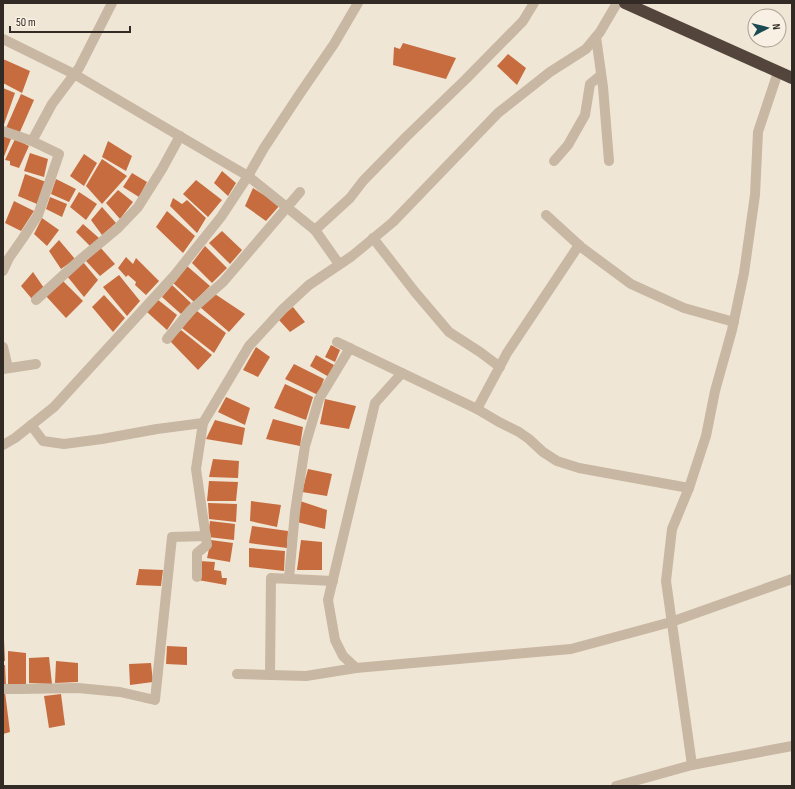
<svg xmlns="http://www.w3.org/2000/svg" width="795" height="789" font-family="'Sofia Sans Condensed',sans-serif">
	<rect width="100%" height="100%" fill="#f0e6d6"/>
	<g fill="#c66c3e">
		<path d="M 403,43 L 456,58 L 446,79 L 393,65 L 394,47 L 400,49 Z"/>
		<path d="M 508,54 L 526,68 L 517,85 L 497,66 Z"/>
		<path d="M 3,59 L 30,71 L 22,93 L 3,83 Z"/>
		<path d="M 3,88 L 15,93 L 3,127 Z"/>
		<path d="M 21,94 L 34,100 L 19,134 L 6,128 Z"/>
		<path d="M 3,136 L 11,139 L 3,159 Z"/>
		<path d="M 15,139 L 29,146 L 19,168 L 10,165 L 10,161 L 5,160 Z"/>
		<path d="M 108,141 L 132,156 L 126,171 L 102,157 Z"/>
		<path d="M 30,153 L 48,159 L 44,177 L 24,171 Z"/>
		<path d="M 84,154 L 97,163 L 84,186 L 70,176 Z"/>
		<path d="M 102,159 L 127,176 L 102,204 L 86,186 Z"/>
		<path d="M 222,171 L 236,183 L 228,196 L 214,183 Z"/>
		<path d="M 132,173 L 147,182 L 139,197 L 123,187 Z"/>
		<path d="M 25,174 L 46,182 L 37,204 L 18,196 Z"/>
		<path d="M 56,179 L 76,189 L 69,202 L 51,194 Z"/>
		<path d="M 196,180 L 222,200 L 208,217 L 183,194 Z"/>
		<path d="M 253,188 L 280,205 L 266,221 L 245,206 Z"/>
		<path d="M 118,190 L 133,202 L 120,219 L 106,203 Z"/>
		<path d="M 79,192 L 97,204 L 86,220 L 70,207 Z"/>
		<path d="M 50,197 L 67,204 L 62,217 L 46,209 Z"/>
		<path d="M 173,198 L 182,204 L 187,200 L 206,218 L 197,233 L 170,206 Z"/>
		<path d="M 14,201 L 34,211 L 21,231 L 5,223 Z"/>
		<path d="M 102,207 L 116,223 L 102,235 L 91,220 Z"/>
		<path d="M 167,211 L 195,236 L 183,253 L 156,227 Z"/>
		<path d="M 42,218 L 59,230 L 47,246 L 34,234 Z"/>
		<path d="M 83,224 L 99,238 L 91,247 L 76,232 Z"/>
		<path d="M 222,231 L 242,250 L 230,264 L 209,243 Z"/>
		<path d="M 59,240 L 75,259 L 61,269 L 49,251 Z"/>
		<path d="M 205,246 L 227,268 L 212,283 L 192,263 Z"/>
		<path d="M 100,247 L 115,264 L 100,276 L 86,261 Z"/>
		<path d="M 126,257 L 133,264 L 136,258 L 159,281 L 146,295 L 135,285 L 136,282 L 128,275 L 126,277 L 118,268 Z"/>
		<path d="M 83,262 L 98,280 L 84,297 L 67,276 Z"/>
		<path d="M 187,266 L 210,286 L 194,302 L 172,282 Z"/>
		<path d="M 33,272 L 44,288 L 32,299 L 21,286 Z"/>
		<path d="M 119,275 L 140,301 L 127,316 L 103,287 Z"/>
		<path d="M 62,280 L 83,301 L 66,318 L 45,295 Z"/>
		<path d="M 172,285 L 191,303 L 181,314 L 162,297 Z"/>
		<path d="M 215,294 L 245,314 L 229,332 L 200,307 Z"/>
		<path d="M 104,295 L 125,318 L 113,332 L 92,307 Z"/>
		<path d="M 157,299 L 177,315 L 167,330 L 147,312 Z"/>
		<path d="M 293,307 L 305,322 L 290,332 L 278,319 Z"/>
		<path d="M 197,311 L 226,333 L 214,353 L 182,328 Z"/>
		<path d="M 181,330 L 212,355 L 198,370 L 170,341 Z"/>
		<path d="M 331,345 L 340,350 L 335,362 L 325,357 Z"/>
		<path d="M 256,347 L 270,357 L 258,377 L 243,370 Z"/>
		<path d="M 316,355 L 334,365 L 329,377 L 310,366 Z"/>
		<path d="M 294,364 L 324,379 L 318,395 L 285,379 Z"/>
		<path d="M 285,384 L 313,397 L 306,420 L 274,408 Z"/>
		<path d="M 226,397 L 250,408 L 245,425 L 218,412 Z"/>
		<path d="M 325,399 L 356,406 L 349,429 L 320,424 Z"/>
		<path d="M 273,419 L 303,427 L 300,446 L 266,439 Z"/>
		<path d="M 215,420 L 245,428 L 242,445 L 206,439 Z"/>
		<path d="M 213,459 L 239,461 L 238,478 L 209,477 Z"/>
		<path d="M 308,469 L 332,474 L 327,496 L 302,492 Z"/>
		<path d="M 209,481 L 238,482 L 236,501 L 207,501 Z"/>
		<path d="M 251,501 L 281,505 L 277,527 L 250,521 Z"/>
		<path d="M 300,501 L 327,510 L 325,529 L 297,522 Z"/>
		<path d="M 208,503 L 237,504 L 236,522 L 209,519 Z"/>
		<path d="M 210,521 L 235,524 L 234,540 L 208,537 Z"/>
		<path d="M 252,526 L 288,531 L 287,548 L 249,543 Z"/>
		<path d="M 211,540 L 233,543 L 230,562 L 207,558 Z"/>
		<path d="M 301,540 L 322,542 L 322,570 L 297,570 Z"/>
		<path d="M 249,548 L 285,551 L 284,571 L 249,567 Z"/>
		<path d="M 199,561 L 215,562 L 214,570 L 221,571 L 222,578 L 227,578 L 226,585 L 198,580 Z"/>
		<path d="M 139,569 L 163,570 L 161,586 L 136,585 Z"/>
		<path d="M 3,640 L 4,640 L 5,661 L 3,661 Z"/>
		<path d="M 167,646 L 187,647 L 187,665 L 166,664 Z"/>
		<path d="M 8,651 L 26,653 L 26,685 L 8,686 Z"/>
		<path d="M 49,657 L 52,684 L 29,683 L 29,658 Z"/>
		<path d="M 56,661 L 78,663 L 78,682 L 55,683 Z"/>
		<path d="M 151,663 L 153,682 L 130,685 L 129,664 Z"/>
		<path d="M 3,665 L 5,665 L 6,686 L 3,686 Z"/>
		<path d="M 3,692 L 5,692 L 10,732 L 3,734 Z"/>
		<path d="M 61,694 L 65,725 L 49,728 L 44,696 Z"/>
	</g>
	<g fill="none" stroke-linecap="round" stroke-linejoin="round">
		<g stroke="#c8b7a2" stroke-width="10">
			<path d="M 596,37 L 603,87 L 609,161"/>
			<path d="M 3,39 L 74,74 L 217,158 L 248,176 L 315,230 L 350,198 L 363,181 L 407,136 L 466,79 L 523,21 L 534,3"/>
			<path d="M 3,131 L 32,141"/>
			<path d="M 554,161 L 568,145 L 585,115 L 590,84 L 601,75"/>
			<path d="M 546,215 L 581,247 L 631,284 L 684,308 L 734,322"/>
			<path d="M 315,230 L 339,264"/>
			<path d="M 373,238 L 415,292 L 449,332 L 480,352 L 500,367"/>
			<path d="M 579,245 L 507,353 L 477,409 L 402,373 L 375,403 L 328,600 L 335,640 L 343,656 L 356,668 L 571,649 L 671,622 L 792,579"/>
			<path d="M 3,271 L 9,258 L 23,238 L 38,215 L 59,154 L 32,141 L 52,104 L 79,68 L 112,3"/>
			<path d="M 36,300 L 82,258 L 117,229 L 138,207 L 162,169 L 180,136"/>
			<path d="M 167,339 L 190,311 L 223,282 L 300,192"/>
			<path d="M 337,342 L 402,373"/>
			<path d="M 3,347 L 8,368"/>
			<path d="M 3,369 L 36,364"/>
			<path d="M 477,409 L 499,422 L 519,432 L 529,439 L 543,452 L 557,461 L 579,468 L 689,488"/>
			<path d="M 31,425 L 43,441 L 64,444 L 102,439 L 157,429 L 203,423"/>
			<path d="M 3,445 L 15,438 L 54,407 L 173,277 L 221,217 L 248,176 L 264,148 L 299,95 L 334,44 L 358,3"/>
			<path d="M 197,577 L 197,553 L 207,545 L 196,469 L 203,423 L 249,346 L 283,309 L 309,285 L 352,256 L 393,222 L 498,113 L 550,72 L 586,49 L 600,32 L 617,3"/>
			<path d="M 289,578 L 295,512 L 305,446 L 319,399 L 350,348"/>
			<path d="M 237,674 L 306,676 L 356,668"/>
			<path d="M 270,675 L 271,578 L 333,581"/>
			<path d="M 3,689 L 19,689 L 78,688 L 120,692 L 155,700 L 172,537 L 206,536"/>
			<path d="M 692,765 L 666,581 L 672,529 L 689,488 L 706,436 L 715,391 L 732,330 L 744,273 L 755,195 L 758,132 L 778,72"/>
			<path d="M 616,786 L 692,765 L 792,746"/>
		</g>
		<path stroke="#53453b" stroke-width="12" d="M 625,3 L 792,78"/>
	</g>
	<rect width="795" height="789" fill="none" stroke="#322a24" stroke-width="8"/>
	<g transform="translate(767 28) rotate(83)"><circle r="19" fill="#f8f0e2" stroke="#a9a196"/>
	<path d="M0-3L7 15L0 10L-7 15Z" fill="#1b4a53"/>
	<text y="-6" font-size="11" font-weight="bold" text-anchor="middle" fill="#322a24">N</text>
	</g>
	<path d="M10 26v6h120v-6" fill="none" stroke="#322a24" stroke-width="2"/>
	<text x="16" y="26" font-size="12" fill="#322a24" stroke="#f8f0e2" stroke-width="3" paint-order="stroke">50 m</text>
</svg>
